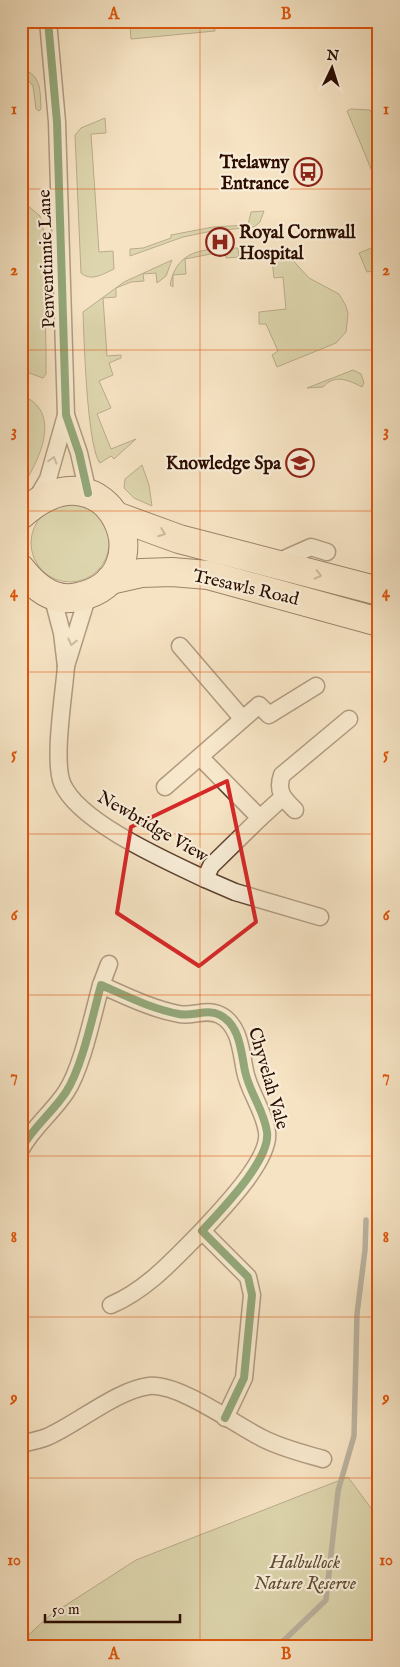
<svg xmlns="http://www.w3.org/2000/svg" width="400" height="1667" font-family="'IM FELL English',serif">
	<rect width="100%" height="100%" fill="#f5e3c3"/>
	<filter id="stains"><feTurbulence type="fractalNoise" baseFrequency=".004" numOctaves="4"/><feColorMatrix values="0 0 0 0 .2 0 0 0 0 .09 0 0 0 0 .02 0 0 0 .5 -.17"/></filter>
	<radialGradient id="worn" r=".72"><stop offset=".6" stop-color="#630" stop-opacity="0"/><stop offset="1" stop-color="#630" stop-opacity=".3"/></radialGradient>
	<g fill="#bec392" stroke="#756849">
		<path d="M 194,21 L 214,21 L 215,31 L 131,39 L 130,27 Z"/>
		<path d="M 25,70 C 42,77 40,93 41,109 L 39,111 L 36,109 L 33,86 L 22,73 Z"/>
		<path d="M 351,109 L 370,110 L 379,132 L 379,188 L 347,111 Z"/>
		<path d="M 105,118 L 106,133 L 91,134 L 99,252 L 113,251 L 114,269 C 103,274 91,282 81,273 L 75,135 L 81,128 Z"/>
		<path d="M 21,200 L 40,216 L 44,233 L 46,354 L 46,374 L 43,378 L 21,370 Z"/>
		<path d="M 264,211 L 260,222 L 254,227 L 212,231 L 183,237 L 130,256 L 130,249 L 143,248 L 171,238 L 171,235 L 213,227 L 248,225 L 251,212 Z"/>
		<path d="M 379,245 L 379,270 L 367,272 L 359,253 Z"/>
		<path d="M 238,248 L 239,257 L 226,258 L 226,251 L 185,259 L 186,274 L 173,275 L 173,287 L 170,285 C 177,248 205,249 238,248 Z"/>
		<path d="M 271,250 L 287,254 L 309,278 L 339,294 L 346,306 L 348,314 L 346,332 L 336,343 L 277,367 L 272,355 L 278,351 L 266,324 L 259,324 L 259,312 L 286,309 L 283,277 L 274,278 Z"/>
		<path d="M 172,260 L 166,276 L 157,283 L 156,273 L 143,274 L 144,281 L 131,282 L 116,288 L 116,297 L 103,298 L 107,356 L 121,355 L 121,358 L 109,363 L 113,375 L 99,381 L 111,408 L 97,414 L 111,449 L 136,439 L 114,459 L 111,456 L 100,463 C 87,447 84,339 83,312 L 124,282 Z"/>
		<path d="M 353,370 L 361,374 L 364,383 L 362,387 C 350,381 335,373 323,387 L 307,388 Z"/>
		<path d="M 21,395 C 64,411 39,462 21,488 L 21,460 L 25,436 Z"/>
		<path d="M 142,465 L 149,485 L 152,506 L 134,498 L 124,488 L 125,479 Z"/>
		<circle cx="70" cy="543" r="39"/>
		<path d="M 348,1477 L 379,1519 L 379,1646 L 21,1646 L 21,1642 L 49,1616 L 136,1560 Z"/>
	</g>
	<g fill="none" stroke-linecap="round" stroke-linejoin="round">
		<path stroke="#727572" stroke-width="5.5" d="M 278,1646 L 326,1600 L 338,1491 L 354,1436 L 357,1314 L 365,1250 L 366,1220"/>
		<defs>
			<g id="street">
				<path d="M 48,21 L 57,122 L 66,415 L 79,453 L 88,493"/>
				<path d="M 35,501 L 48,479 L 66,415"/>
				<path d="M 275,563 L 311,547 L 327,552"/>
				<path d="M 52,595 L 62,633 L 66,666 L 88,595"/>
				<path d="M 180,646 L 242,718"/>
				<path d="M 66,666 C 64,694 53,759 62,783 C 78,822 167,861 205,879 L 211,866 L 260,818 L 200,757"/>
				<path d="M 165,787 L 259,705 L 269,715 L 316,686"/>
				<path d="M 295,810 C 284,799 276,792 282,775 L 349,719"/>
				<path d="M 260,818 L 282,798"/>
				<path d="M 205,879 L 235,892 L 320,917"/>
				<path d="M 101,985 L 109,964"/>
				<path d="M 21,1149 C 33,1127 53,1112 66,1092 C 82,1068 93,1014 101,985 C 126,996 152,1009 179,1014 C 193,1017 206,1008 220,1015 C 240,1025 241,1052 245,1071 C 249,1092 264,1110 267,1132 C 271,1160 220,1211 202,1231 L 248,1277 L 252,1295 L 244,1378 L 225,1418"/>
				<path d="M 111,1305 C 148,1289 174,1259 202,1231"/>
				<path d="M 21,1444 C 30,1442 39,1440 47,1437 C 77,1424 117,1390 149,1386 C 179,1383 234,1424 262,1438 C 281,1448 302,1453 323,1459"/>
			</g>
			<g id="highway">
				<path d="M 21,515 C 109,435 169,578 78,597 C 54,603 35,587 21,569"/>
				<path d="M 116,516 L 179,539 L 379,591"/>
				<path d="M 110,580 L 141,573 L 172,572 L 208,575 L 379,622"/>
			</g>
		</defs>
		<use href="#street" stroke="#5e4231" stroke-width="19"/>
		<use href="#highway" stroke="#2c0d00" stroke-width="30"/>
		<use href="#street" stroke="#f8edd8" stroke-width="16"/>
		<use href="#highway" stroke="#f5e3c3" stroke-width="28"/>
		<defs>
			<g id="cycleway">
				<path d="M 48,21 L 57,122 L 66,415 L 79,453 L 88,493"/>
				<path d="M 21,1149 C 33,1127 53,1112 66,1092 C 82,1068 93,1014 101,985 C 126,996 152,1009 179,1014 C 193,1017 206,1008 220,1015 C 240,1025 241,1052 245,1071 C 249,1092 264,1110 267,1132 C 271,1160 220,1211 202,1231 L 248,1277 L 252,1295 L 244,1378 L 225,1418"/>
			</g>
		</defs>
		<use href="#cycleway" stroke="#f8edd8" stroke-width="11"/>
		<use href="#cycleway" stroke="#1b5e20" stroke-width="8"/>
	</g>
	<defs><path id="oneway-chevron" d="M-2-3.5L2.5 0L-2 3.5" fill="none" stroke-width="1.6" stroke-linecap="round" stroke-linejoin="round" transform="scale(1.25)"/></defs>
	<g stroke="#9c8877">
		<use href="#oneway-chevron" transform="translate(53 460) rotate(-74)"/>
		<use href="#oneway-chevron" transform="translate(72 642) rotate(104)"/>
	</g>
	<g stroke="#9b836b">
		<use href="#oneway-chevron" transform="translate(162 533) rotate(20)"/>
		<use href="#oneway-chevron" transform="translate(318 575) rotate(14)"/>
	</g>
	<path d="M0 0H400V1667H0ZM 227,781 L 256,922 L 199,966 L 117,913 L 131,827 Z" fill="#f5e3c3" fill-opacity=".55" fill-rule="evenodd"/>
	<path fill="none" stroke="#d62828" stroke-width="4" stroke-linejoin="round" d="M 227,781 L 256,922 L 199,966 L 117,913 L 131,827 Z"/>
	<path fill="none" stroke="#df550b" stroke-width="1" stroke-opacity="0.55" d="M 200,21 L 200,1646M 21,189 L 379,189M 21,350 L 379,350M 21,511 L 379,511M 21,672 L 379,672M 21,834 L 379,834M 21,995 L 379,995M 21,1156 L 379,1156M 21,1317 L 379,1317M 21,1478 L 379,1478"/>
	<defs>
		<symbol id="bus-ring" viewBox="-11 -11 22 22"><circle r="9.5" fill="#f8edd8" stroke="#8f2418" stroke-width="1.5"/><path d="M-5-6H5V4H4V6H2V4H-2V6H-4V4H-5ZM-3.5-4V0h7V-4ZM-3.5 1.2v1.5H-2V1.2ZM2 1.2v1.5H3.5V1.2Z" fill="#8f2418"/></symbol>
		<symbol id="hospital-ring" viewBox="-11 -11 22 22"><circle r="9.5" fill="#f8edd8" stroke="#8f2418" stroke-width="1.5"/><path d="M-5-5h3v3.5h4V-5h3V5h-3V1.5h-4V5h-3Z" fill="#8f2418"/></symbol>
		<symbol id="university-ring" viewBox="-11 -11 22 22"><circle r="9.5" fill="#f8edd8" stroke="#8f2418" stroke-width="1.5"/><path d="M0-5L7-2L0 1L-7-2ZM-4 1L0 2.5L4 1V4Q0 6-4 4Z" fill="#8f2418"/></symbol>
	</defs>
	<g fill-rule="evenodd">
		<use href="#bus-ring" x="292" y="156" width="32" height="32"/>
		<use href="#hospital-ring" x="204" y="226" width="32" height="32"/>
		<use href="#university-ring" x="284" y="447" width="32" height="32"/>
	</g>
	<g text-anchor="middle" stroke-width="4.5" stroke-linejoin="round" paint-order="stroke">
		<g font-size="18" font-weight="bold" fill="#2c0d00" stroke="#f8edd8" text-anchor="end">
			<text x="289" y="168">Trelawny<tspan x="289" dy="21">Entrance</tspan></text>
			<text x="239" y="238" text-anchor="start">Royal Cornwall<tspan x="239" dy="21">Hospital</tspan></text>
			<text x="281" y="469">Knowledge Spa</text>
		</g>
		<g font-size="18" fill="#2c0d00" stroke="#f8edd8">
			<text transform="translate(46 259) rotate(-92)" y="6">Penventinnie Lane</text>
			<text transform="translate(246 587) rotate(13)" y="6">Tresawls Road</text>
			<text transform="translate(153 826) rotate(30)" y="6">Newbridge View</text>
			<text transform="translate(269 1078) rotate(74)" y="6">Chyvelah Vale</text>
		</g>
		<g font-size="18" font-style="italic" fill="#5f4d33" stroke="#f8edd8">
			<text x="305" y="1568">Halbullock<tspan x="305" dy="21">Nature Reserve</tspan></text>
		</g>
	</g>
	<rect width="400" height="1667" fill="none" stroke="#f5e3c3" stroke-width="55"/>
	<g transform="translate(332 68) rotate(4)" stroke="#f8edd8" stroke-width="4" paint-order="stroke">
	<path d="M0-4L9 19L0 12L-9 19Z" fill="#2c0d00"/>
	<text y="-8" font-size="14" font-weight="bold" text-anchor="middle" fill="#2c0d00">N</text>
	</g>
	<path d="M45 1614v8h135v-8" fill="none" stroke="#2c0d00" stroke-width="2.5"/>
	<text x="52" y="1614" font-size="15" fill="#2c0d00" stroke="#f8edd8" stroke-width="4" paint-order="stroke">50 m</text>
	<rect x="28" y="28" width="344" height="1612" fill="none" stroke="#df550b" stroke-width="2"/>
	<g font-size="16" text-anchor="middle" font-weight="bold" fill="#df550b">
		<text x="114" y="19">A</text>
		<text x="286" y="19">B</text>
		<text x="14" y="114">1</text>
		<text x="386" y="114">1</text>
		<text x="14" y="275">2</text>
		<text x="386" y="275">2</text>
		<text x="14" y="436">3</text>
		<text x="386" y="436">3</text>
		<text x="14" y="597">4</text>
		<text x="386" y="597">4</text>
		<text x="14" y="759">5</text>
		<text x="386" y="759">5</text>
		<text x="14" y="920">6</text>
		<text x="386" y="920">6</text>
		<text x="14" y="1081">7</text>
		<text x="386" y="1081">7</text>
		<text x="14" y="1242">8</text>
		<text x="386" y="1242">8</text>
		<text x="14" y="1403">9</text>
		<text x="386" y="1403">9</text>
		<text x="14" y="1565">10</text>
		<text x="386" y="1565">10</text>
		<text x="114" y="1659">A</text>
		<text x="286" y="1659">B</text>
	</g>
	<rect width="100%" height="100%" filter="url(#stains)"/>
	<rect width="100%" height="100%" fill="url(#worn)"/>
</svg>
